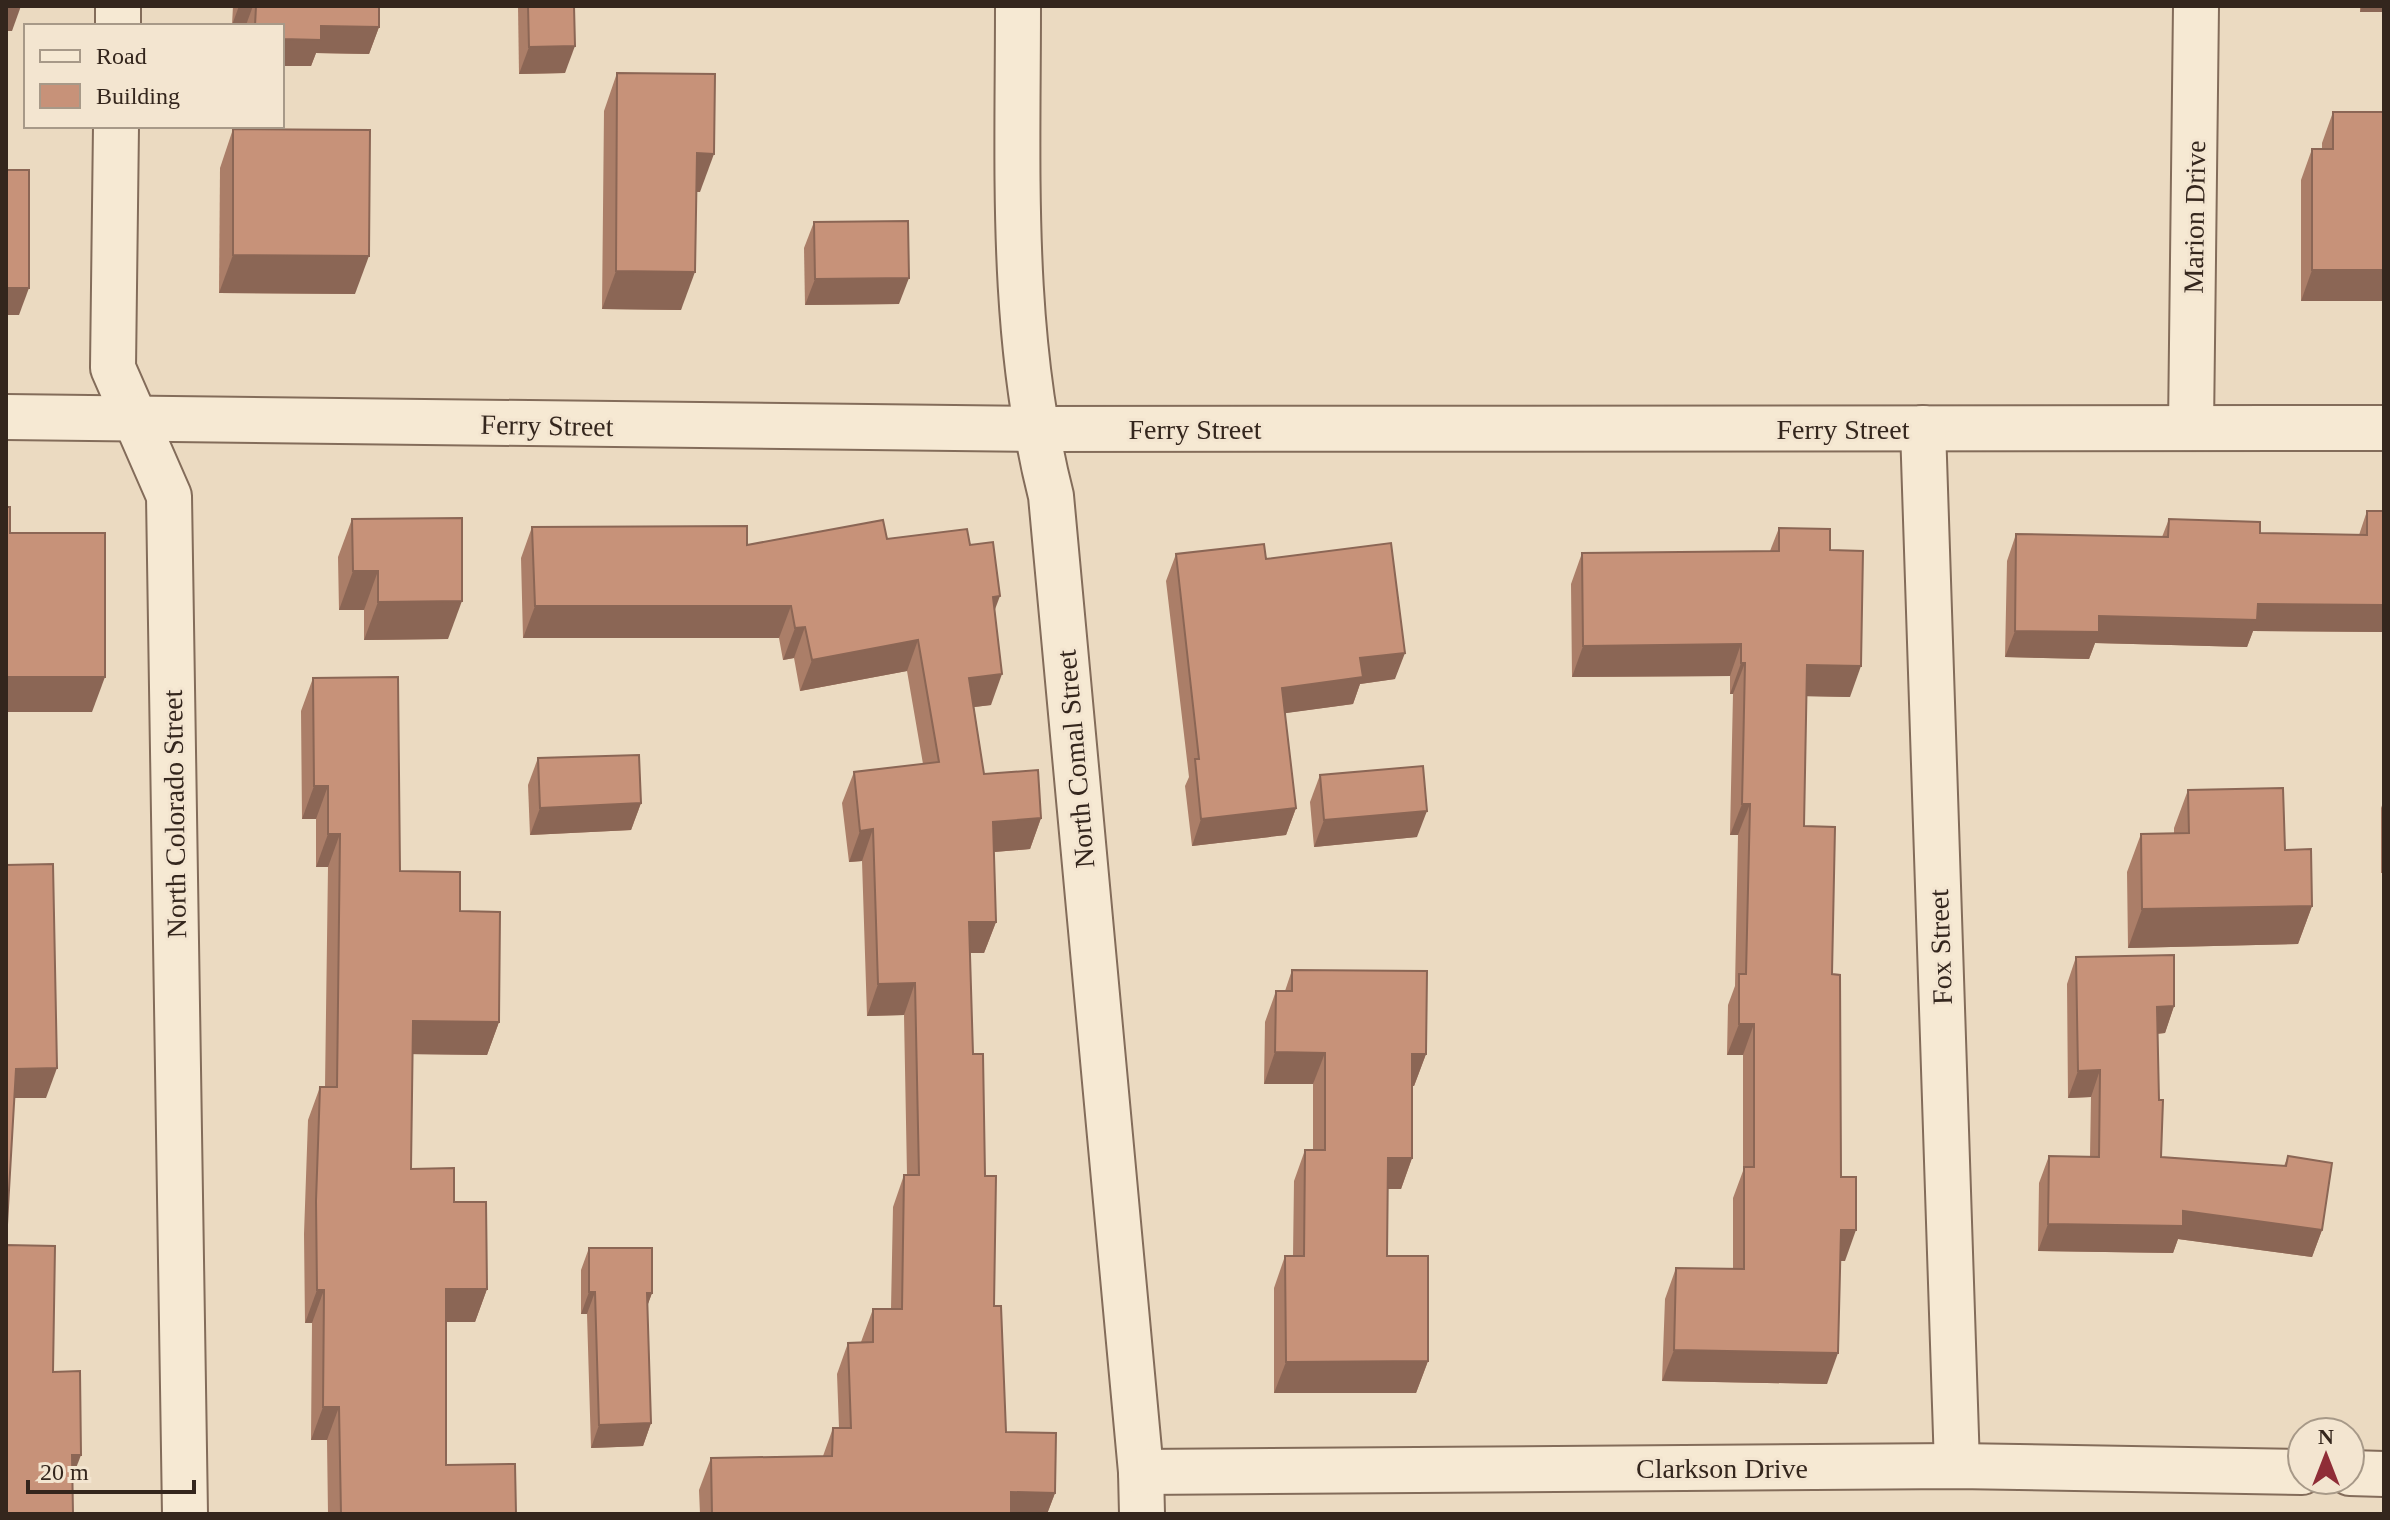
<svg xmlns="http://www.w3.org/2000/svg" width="2390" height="1520" font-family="Georgia,serif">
	<rect width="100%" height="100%" fill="#ebdac1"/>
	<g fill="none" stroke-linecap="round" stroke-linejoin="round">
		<defs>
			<g id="minor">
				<path d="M 1018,6 C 1018,170 1010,335 1051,496 L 1141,1472 L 1142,1514"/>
				<path d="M 118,26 L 118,6"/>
				<path d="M 116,126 L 113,368 L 169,496 L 185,1514"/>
				<path d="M 6,417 L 1034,429 L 2384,428"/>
				<path d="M 1923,428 L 1957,1466"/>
				<path d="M 2191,428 L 2196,6"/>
				<path d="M 1141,1472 L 1957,1466 L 2302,1472"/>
				<path d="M 2350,1473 L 2384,1474"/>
			</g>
		</defs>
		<use href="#minor" stroke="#836c5a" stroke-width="48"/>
		<use href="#minor" stroke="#f6e9d3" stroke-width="44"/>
	</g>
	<g fill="#ab7e68">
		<path d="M 233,6 L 379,6 L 379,27 L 369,54 L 316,53 L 311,66 L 282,26 L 232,25 Z"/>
		<path d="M 518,6 L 574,6 L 565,73 L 519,74 Z"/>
		<path d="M 2360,6 L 2384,6 L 2384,301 L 2301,301 L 2301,180 L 2312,149 L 2322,149 L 2322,143 L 2333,112 L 2383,112 L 2383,12 L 2360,12 Z"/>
		<path d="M 617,73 L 700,192 L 696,192 L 681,310 L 602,309 L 604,111 Z"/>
		<path d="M 233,129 L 355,294 L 219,293 L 220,168 Z"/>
		<path d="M 814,222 L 899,304 L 805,305 L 804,248 Z"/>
		<path d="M 2367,511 L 2384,511 L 2384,632 L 2253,631 L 2247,647 L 2095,643 L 2089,659 L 2005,657 L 2007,561 L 2016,534 L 2162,537 L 2169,519 L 2260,533 L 2359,535 Z"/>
		<path d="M 352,519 L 448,639 L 364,640 L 364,610 L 339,610 L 338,557 Z"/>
		<path d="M 532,527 L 747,545 L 887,539 L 970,545 L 994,611 L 991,705 L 974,707 L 984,774 L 1041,818 L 1030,849 L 994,852 L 996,922 L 984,953 L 970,953 L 973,1054 L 985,1176 L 994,1306 L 1006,1432 L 1055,1493 L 1047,1514 L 700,1514 L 699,1490 L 711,1458 L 823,1456 L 833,1428 L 839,1428 L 837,1374 L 848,1343 L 861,1342 L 873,1309 L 891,1309 L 893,1207 L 904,1175 L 907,1175 L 904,1015 L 867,1016 L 862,861 L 849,862 L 842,803 L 854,772 L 923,764 L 907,671 L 800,691 L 794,658 L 783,660 L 779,638 L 523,638 L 521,558 Z"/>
		<path d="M 1779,528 L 1830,550 L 1850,697 L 1806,696 L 1804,826 L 1832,974 L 1845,1261 L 1840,1261 L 1827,1384 L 1662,1381 L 1665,1299 L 1676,1268 L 1733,1269 L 1733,1198 L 1743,1171 L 1743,1055 L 1727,1055 L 1728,1005 L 1735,986 L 1738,835 L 1730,835 L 1733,694 L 1730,694 L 1730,676 L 1572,677 L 1571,584 L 1582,553 L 1770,551 Z"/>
		<path d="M 1176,554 L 1266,559 L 1395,679 L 1360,684 L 1353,704 L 1285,713 L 1296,808 L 1286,835 L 1192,846 L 1185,786 L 1189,777 L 1166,581 Z"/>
		<path d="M 313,678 L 400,871 L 460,911 L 499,1022 L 487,1055 L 413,1054 L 411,1169 L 454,1202 L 487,1289 L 475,1322 L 446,1322 L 446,1465 L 516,1514 L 328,1514 L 327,1440 L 311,1440 L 312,1323 L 305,1323 L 304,1234 L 308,1120 L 320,1087 L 325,1087 L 328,867 L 316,867 L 316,819 L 302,819 L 301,711 Z"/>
		<path d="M 538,758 L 641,803 L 631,830 L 530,835 L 528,785 Z"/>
		<path d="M 1320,775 L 1417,837 L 1314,847 L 1310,802 Z"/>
		<path d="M 2188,790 L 2312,906 L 2298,944 L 2128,948 L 2127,872 L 2141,834 L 2174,833 L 2174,828 Z"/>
		<path d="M 2384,800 L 2384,873 L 2381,873 L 2381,808 Z"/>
		<path d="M 2076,957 L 2174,1006 L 2165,1033 L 2158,1034 L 2159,1100 L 2161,1157 L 2284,1166 L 2288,1156 L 2322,1230 L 2312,1257 L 2178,1239 L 2173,1253 L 2038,1251 L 2039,1183 L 2049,1156 L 2090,1157 L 2091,1097 L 2068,1098 L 2067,984 Z"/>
		<path d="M 1292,970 L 1426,1054 L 1414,1086 L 1412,1086 L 1412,1158 L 1401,1189 L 1388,1189 L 1387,1256 L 1428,1361 L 1416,1393 L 1274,1393 L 1274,1288 L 1285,1256 L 1293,1256 L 1294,1181 L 1305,1150 L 1313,1150 L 1313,1084 L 1264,1084 L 1265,1022 L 1276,991 L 1285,991 Z"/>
		<path d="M 589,1248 L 652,1293 L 647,1306 L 651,1423 L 643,1446 L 591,1448 L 587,1314 L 581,1314 L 581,1270 Z"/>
	</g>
	<g fill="#8b6655">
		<path d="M 6,6 L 21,6 L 12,31 L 6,31 Z"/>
		<path d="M 239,6 L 253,6 L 246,25 L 232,25 Z"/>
		<path d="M 2362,6 L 2384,6 L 2384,11 L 2383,12 L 2360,12 Z"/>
		<path d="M 321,26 L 379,27 L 369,54 L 316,53 L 311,66 L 282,66 L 282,39 Z"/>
		<path d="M 575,46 L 565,73 L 519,74 L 529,47 Z"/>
		<path d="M 697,153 L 714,154 L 700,192 L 683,191 Z"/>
		<path d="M 233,255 L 369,256 L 355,294 L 219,293 Z"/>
		<path d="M 2312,270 L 2384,270 L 2384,301 L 2301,301 Z"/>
		<path d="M 616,271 L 695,272 L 681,310 L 602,309 Z"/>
		<path d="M 909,278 L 899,304 L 805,305 L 815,279 Z"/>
		<path d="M 6,288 L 29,288 L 19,315 L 6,315 Z"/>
		<path d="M 353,571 L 378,571 L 364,610 L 339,610 Z"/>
		<path d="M 1000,596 L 988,628 L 993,597 Z"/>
		<path d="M 462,601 L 448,639 L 364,640 L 378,602 Z"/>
		<path d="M 2258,604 L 2384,605 L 2384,632 L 2253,631 L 2247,647 L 2095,643 L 2089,659 L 2005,657 L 2015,631 L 2099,616 Z"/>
		<path d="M 535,606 L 791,606 L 779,638 L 523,638 Z"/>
		<path d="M 805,627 L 794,658 L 783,660 L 795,628 Z"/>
		<path d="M 918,640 L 907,671 L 800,691 L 812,660 Z"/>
		<path d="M 1741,644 L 1730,676 L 1572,677 L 1583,646 Z"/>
		<path d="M 1405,653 L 1395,679 L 1360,684 L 1353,704 L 1272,715 L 1282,688 L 1360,658 Z"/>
		<path d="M 1741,663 L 1745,663 L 1733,694 L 1730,694 Z"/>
		<path d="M 1807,665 L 1861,666 L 1850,697 L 1796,696 Z"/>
		<path d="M 1002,674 L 991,705 L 958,709 L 969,678 Z"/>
		<path d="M 6,677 L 105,677 L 92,712 L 6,712 Z"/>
		<path d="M 314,786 L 328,786 L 316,819 L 302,819 Z"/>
		<path d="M 641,803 L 631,830 L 530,835 L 540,808 Z"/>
		<path d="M 1742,804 L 1750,804 L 1738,835 L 1730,835 Z"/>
		<path d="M 1296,808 L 1286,835 L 1192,846 L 1201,819 Z"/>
		<path d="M 1427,811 L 1417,837 L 1314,847 L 1324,820 Z"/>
		<path d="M 1041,818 L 1030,849 L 982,853 L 993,822 Z"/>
		<path d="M 873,829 L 862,861 L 849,862 L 860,831 Z"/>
		<path d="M 328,834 L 340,834 L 328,867 L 316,867 Z"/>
		<path d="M 2312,906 L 2298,944 L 2128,948 L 2142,909 Z"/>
		<path d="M 969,922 L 996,922 L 984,953 L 958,953 Z"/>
		<path d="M 915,983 L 904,1015 L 867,1016 L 878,984 Z"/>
		<path d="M 2174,1006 L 2165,1033 L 2148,1034 L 2157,1007 Z"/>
		<path d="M 413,1021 L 499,1022 L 487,1055 L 401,1054 Z"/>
		<path d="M 1739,1024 L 1754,1024 L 1743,1055 L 1727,1055 Z"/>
		<path d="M 1275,1052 L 1325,1053 L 1313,1084 L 1264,1084 Z"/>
		<path d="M 1412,1054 L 1426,1054 L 1414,1086 L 1401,1085 Z"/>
		<path d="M 57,1068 L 46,1098 L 6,1098 L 16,1069 Z"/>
		<path d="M 2100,1070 L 2091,1097 L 2068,1098 L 2078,1071 Z"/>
		<path d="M 1388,1158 L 1412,1158 L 1401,1189 L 1376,1189 Z"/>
		<path d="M 2183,1211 L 2322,1230 L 2312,1257 L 2178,1239 L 2173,1253 L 2038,1251 L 2048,1224 Z"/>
		<path d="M 1841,1230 L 1856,1230 L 1845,1261 L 1830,1261 Z"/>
		<path d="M 446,1289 L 487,1289 L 475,1322 L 434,1322 Z"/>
		<path d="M 317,1290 L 324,1290 L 312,1323 L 305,1323 Z"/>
		<path d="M 589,1292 L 595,1292 L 587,1314 L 581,1314 Z"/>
		<path d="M 647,1293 L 652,1293 L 644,1315 Z"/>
		<path d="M 1674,1350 L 1838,1353 L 1827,1384 L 1662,1381 Z"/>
		<path d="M 1428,1361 L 1416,1393 L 1274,1393 L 1286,1362 Z"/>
		<path d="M 323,1407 L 339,1407 L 327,1440 L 311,1440 Z"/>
		<path d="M 651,1423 L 643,1446 L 591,1448 L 599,1425 Z"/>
		<path d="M 72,1455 L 81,1455 L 70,1484 Z"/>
		<path d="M 1011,1492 L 1055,1493 L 1047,1514 L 1003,1514 Z"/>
	</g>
	<g fill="#c79279" stroke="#8b6655" stroke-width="2">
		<path d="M 256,6 L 379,6 L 379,27 L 321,26 L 321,40 L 282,39 L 282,26 L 255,26 Z"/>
		<path d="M 528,6 L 574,6 L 575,46 L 529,47 Z"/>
		<path d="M 617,73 L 715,74 L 714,154 L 697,153 L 695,272 L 616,271 Z"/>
		<path d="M 2333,112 L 2384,112 L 2384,270 L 2312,270 L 2312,149 L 2333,149 Z"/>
		<path d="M 233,129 L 370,130 L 369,256 L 233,255 Z"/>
		<rect x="6" y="170" width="23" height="118"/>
		<path d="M 908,221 L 909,278 L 815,279 L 814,222 Z"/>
		<path d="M 6,507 L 10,507 L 10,533 L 105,533 L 105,677 L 6,677 Z"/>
		<path d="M 2367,511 L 2384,511 L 2384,605 L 2258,604 L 2257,620 L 2099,616 L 2099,632 L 2015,631 L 2016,534 L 2168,537 L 2169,519 L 2260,522 L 2260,533 L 2367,535 Z"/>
		<path d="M 462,518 L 462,601 L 378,602 L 378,571 L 353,571 L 352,519 Z"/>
		<path d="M 883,520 L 887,539 L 967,529 L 970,545 L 993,542 L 1000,596 L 993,597 L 1002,674 L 969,678 L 984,774 L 1038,770 L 1041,818 L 993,822 L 996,922 L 969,922 L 973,1054 L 983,1054 L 985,1176 L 996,1176 L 994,1306 L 1001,1306 L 1006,1432 L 1056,1433 L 1055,1493 L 1011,1492 L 1011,1514 L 712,1514 L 711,1458 L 832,1456 L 833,1428 L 851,1428 L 848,1343 L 873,1342 L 873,1309 L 902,1309 L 904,1175 L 919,1175 L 915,983 L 878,984 L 873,829 L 860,831 L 854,772 L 939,762 L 918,640 L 812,660 L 805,627 L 795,628 L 791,606 L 535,606 L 532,527 L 747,526 L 747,545 Z"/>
		<path d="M 1779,528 L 1830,529 L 1830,550 L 1863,551 L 1861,666 L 1807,665 L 1804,826 L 1835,827 L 1832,974 L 1840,975 L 1841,1177 L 1856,1177 L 1856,1230 L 1841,1230 L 1838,1353 L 1674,1350 L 1676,1268 L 1744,1269 L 1744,1167 L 1754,1167 L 1754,1024 L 1739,1024 L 1739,974 L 1746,974 L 1750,804 L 1742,804 L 1745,663 L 1741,663 L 1741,644 L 1583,646 L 1582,553 L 1779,551 Z"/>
		<path d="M 1391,543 L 1405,653 L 1360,658 L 1363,677 L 1282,688 L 1296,808 L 1201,819 L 1195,759 L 1199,759 L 1176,554 L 1264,544 L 1266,559 Z"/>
		<path d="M 398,677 L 400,871 L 460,872 L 460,911 L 500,912 L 499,1022 L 413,1021 L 411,1169 L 454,1168 L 454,1202 L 486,1202 L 487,1289 L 446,1289 L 446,1465 L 515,1464 L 516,1514 L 341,1514 L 339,1407 L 323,1407 L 324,1290 L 317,1290 L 316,1201 L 320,1087 L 337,1087 L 340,834 L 328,834 L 328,786 L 314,786 L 313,678 Z"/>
		<path d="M 639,755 L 641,803 L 540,808 L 538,758 Z"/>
		<path d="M 1423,766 L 1427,811 L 1324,820 L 1320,775 Z"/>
		<path d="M 2283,788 L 2285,850 L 2311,849 L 2312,906 L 2142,909 L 2141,834 L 2189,833 L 2188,790 Z"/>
		<path d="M 53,864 L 57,1068 L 16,1069 L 6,1242 L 6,865 Z"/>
		<path d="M 2174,955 L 2174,1006 L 2157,1007 L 2159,1100 L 2163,1100 L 2161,1157 L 2286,1166 L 2288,1156 L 2332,1163 L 2322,1230 L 2183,1211 L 2183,1226 L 2048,1224 L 2049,1156 L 2099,1157 L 2100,1070 L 2078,1071 L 2076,957 Z"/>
		<path d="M 1292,970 L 1427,971 L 1426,1054 L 1412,1054 L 1412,1158 L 1388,1158 L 1387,1256 L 1428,1256 L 1428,1361 L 1286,1362 L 1285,1256 L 1304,1256 L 1305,1150 L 1325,1150 L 1325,1053 L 1275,1052 L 1276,991 L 1292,991 Z"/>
		<path d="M 6,1245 L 55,1246 L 53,1372 L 80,1371 L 81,1455 L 72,1455 L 73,1514 L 6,1514 Z"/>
		<path d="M 589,1248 L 652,1248 L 652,1293 L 647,1293 L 651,1423 L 599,1425 L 595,1292 L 589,1292 Z"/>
	</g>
	<g text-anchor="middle" stroke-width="6" stroke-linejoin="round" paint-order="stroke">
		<g font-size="28" fill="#34261d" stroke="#f3e5d0">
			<text transform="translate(2194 217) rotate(-89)" y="10">Marion Drive</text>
			<text transform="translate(547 425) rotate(1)" y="10">Ferry Street</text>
			<text x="1195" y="439">Ferry Street</text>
			<text x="1843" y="439">Ferry Street</text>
			<text transform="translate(1075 759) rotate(-95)" y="10">North Comal Street</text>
			<text transform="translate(174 814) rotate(-91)" y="10">North Colorado Street</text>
			<text transform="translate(1940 947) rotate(-92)" y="10">Fox Street</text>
			<text x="1722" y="1478">Clarkson Drive</text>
		</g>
	</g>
	<rect width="2390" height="1520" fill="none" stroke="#34261d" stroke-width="16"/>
	<rect x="24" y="24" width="260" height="104" fill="#f3e5d0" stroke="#a79988" stroke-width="2"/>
	<rect x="40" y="50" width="40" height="12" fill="#f6e9d3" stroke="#a79988" stroke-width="2"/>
	<text x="96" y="64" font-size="24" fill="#34261d">Road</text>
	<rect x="40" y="84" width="40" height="24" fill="#c79279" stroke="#a79988" stroke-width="2"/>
	<text x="96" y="104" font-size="24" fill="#34261d">Building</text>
	<g transform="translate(2326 1456)"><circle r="38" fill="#f3e5d0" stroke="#a79988" stroke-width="2"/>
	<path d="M0-6L14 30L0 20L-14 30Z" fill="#8f2d37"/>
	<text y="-12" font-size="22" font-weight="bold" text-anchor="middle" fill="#34261d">N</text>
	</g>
	<path d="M28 1480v12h166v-12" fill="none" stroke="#34261d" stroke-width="4"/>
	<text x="40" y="1480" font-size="24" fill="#34261d" stroke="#f3e5d0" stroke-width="6" paint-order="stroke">20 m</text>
</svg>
